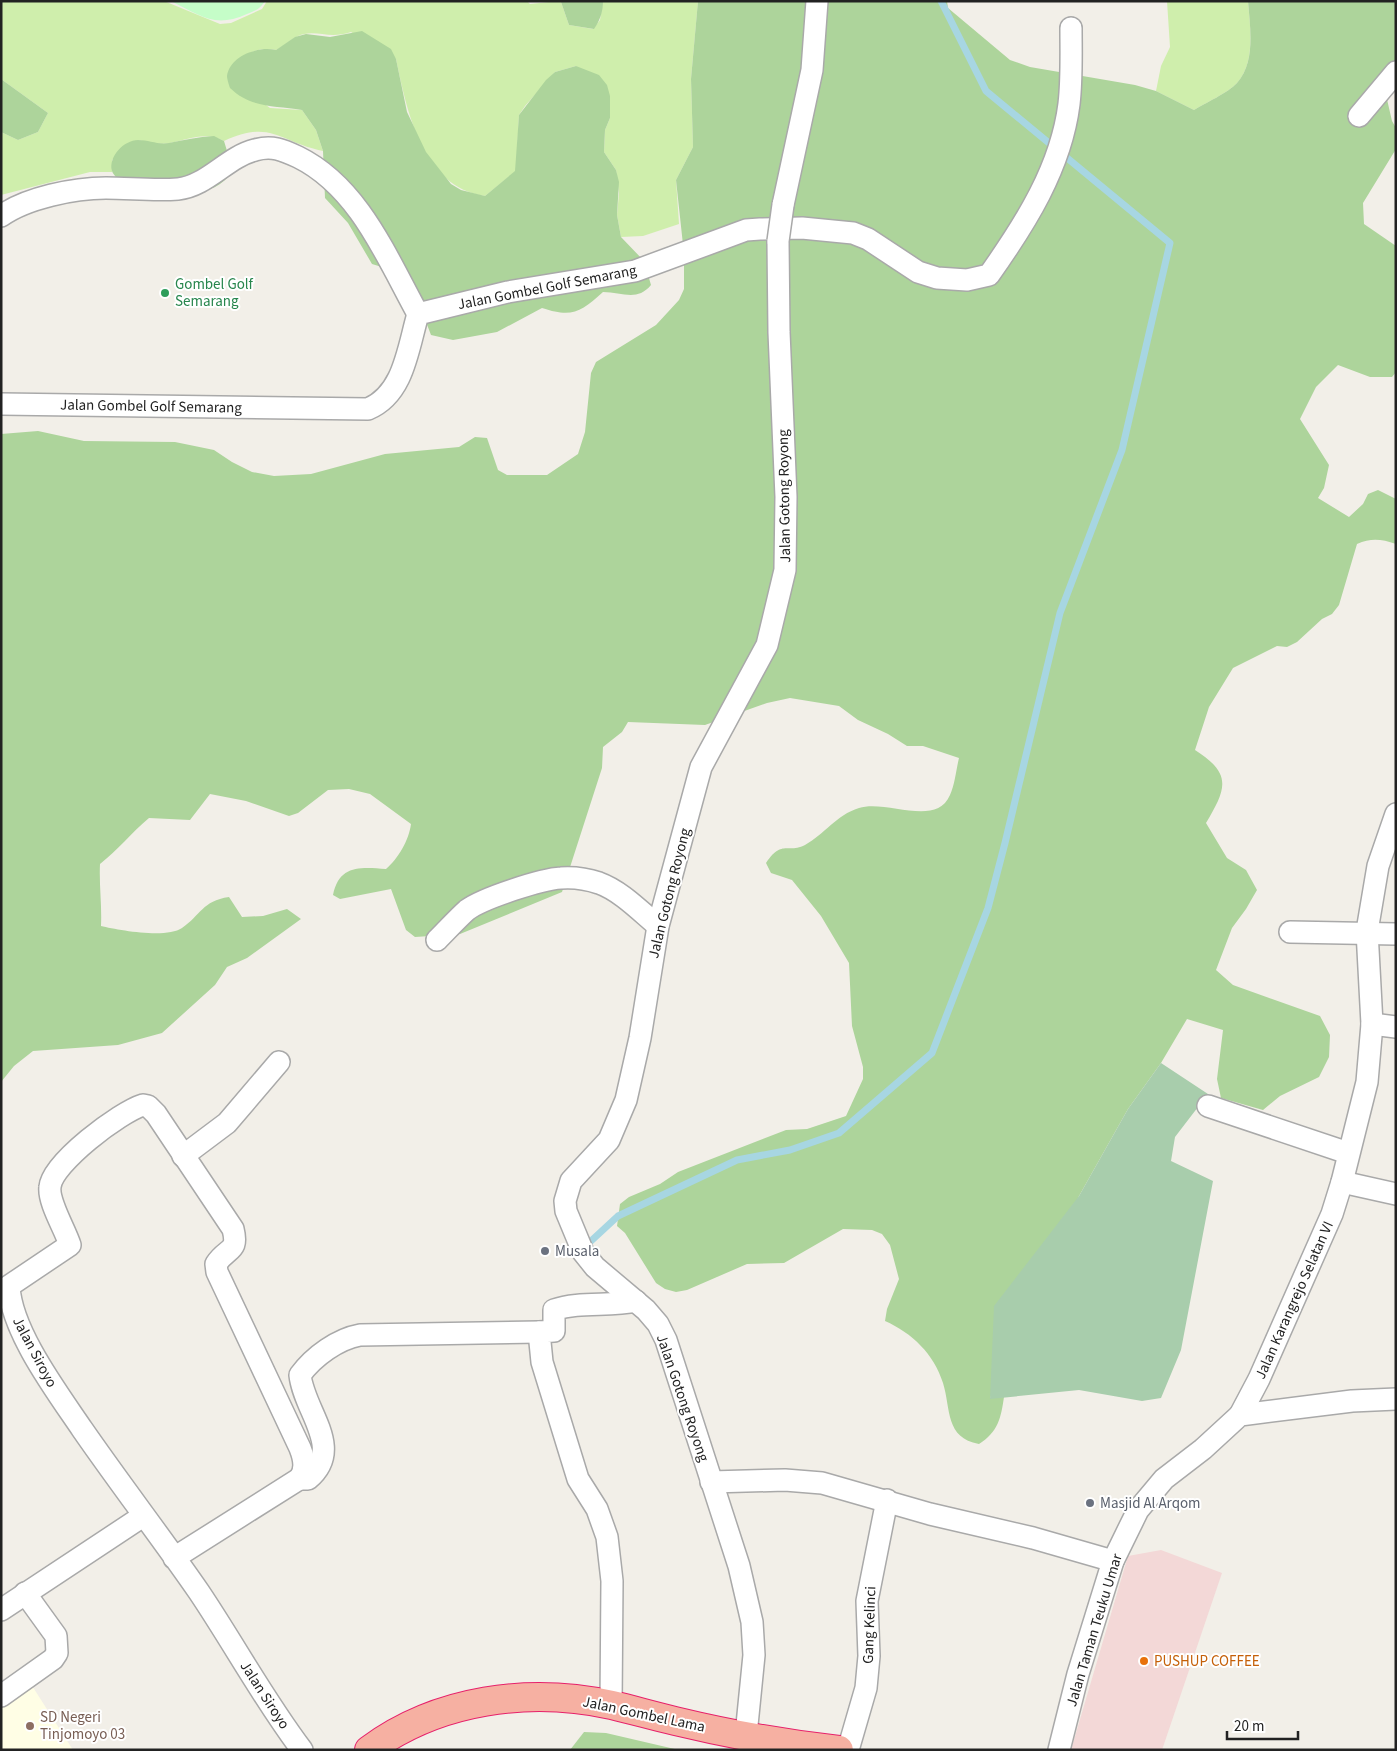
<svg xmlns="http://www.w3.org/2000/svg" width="1397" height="1751" font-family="'Source Sans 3',sans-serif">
	<rect width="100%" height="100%" fill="#f2efe8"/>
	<path fill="#f3d8d7" d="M 1161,1550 L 1222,1573 L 1162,1750 L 1071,1750 L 1128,1556 Z"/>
	<path fill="#fffee5" d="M 29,1681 L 73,1750 L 1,1750 L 1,1702 Z"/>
	<g fill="#cfeeac">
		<path d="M 1,1 L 164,1 L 220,24 L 231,23 L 262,9 L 267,1 L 527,1 L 530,4 L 558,1 L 561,2 L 569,25 L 593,29 L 600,20 L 603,1 L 698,1 L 691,79 L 693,147 L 676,180 L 679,224 L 643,236 L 621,237 L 617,215 L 619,193 L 616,170 L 604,152 L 605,130 L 610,118 L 576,66 L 555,72 L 525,106 L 519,115 L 516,171 L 485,196 C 422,187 407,111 396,59 L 351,32 C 330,39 320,31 304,34 C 294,36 286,45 276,50 C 255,45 237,58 227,76 L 270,108 L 302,110 L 316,130 L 323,151 C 279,142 272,119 224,141 C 206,131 189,139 170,143 C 159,145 148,142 138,140 L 112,160 L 112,172 L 90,172 L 1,195 L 1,132 L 18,140 L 38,132 L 48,113 L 1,79 Z"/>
		<path d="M 1167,1 L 1248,1 C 1250,27 1256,62 1237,83 C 1228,93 1205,103 1194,110 L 1156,91 L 1161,66 L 1170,47 Z"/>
	</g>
	<g fill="#add49b">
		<path d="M 558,1 L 603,1 C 603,12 600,20 594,29 L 569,25 L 561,2 Z"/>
		<path d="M 698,1 L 947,1 L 948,8 L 1010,60 L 1030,67 L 1135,85 L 1156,91 L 1194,110 C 1205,103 1228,93 1237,83 C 1256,62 1250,27 1248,1 L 1396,1 L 1396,64 L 1383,82 L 1392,121 L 1396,128 L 1396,149 L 1363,203 L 1364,224 L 1396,246 L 1396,372 L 1392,377 L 1370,377 L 1338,365 L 1316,387 L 1300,419 L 1329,465 L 1324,488 L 1318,498 L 1349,517 L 1363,504 L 1368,494 L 1378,490 L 1396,499 L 1396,544 C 1381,539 1371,538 1357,544 L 1339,605 L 1332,614 L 1322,619 L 1297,642 L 1287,647 L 1277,646 L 1233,668 L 1209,707 L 1195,750 C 1233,774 1226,789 1206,823 L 1227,858 L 1246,870 L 1257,890 L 1246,909 L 1232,928 L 1216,970 L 1233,985 L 1320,1016 L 1330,1035 L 1329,1057 L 1319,1077 L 1280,1096 L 1263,1110 L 1221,1098 L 1217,1079 L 1223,1030 L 1187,1019 L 1161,1063 L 1128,1109 L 1079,1196 L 990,1398 L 1004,1397 C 1001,1418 998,1432 979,1444 C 945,1438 951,1409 943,1383 C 934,1354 912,1333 885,1321 L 887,1309 L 899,1279 L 890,1245 L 882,1234 L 872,1230 L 843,1229 L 784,1263 L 747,1264 L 687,1290 L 676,1292 L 665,1289 L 656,1283 L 625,1233 L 617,1226 L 620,1204 L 629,1197 L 660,1184 L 678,1172 L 786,1130 L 807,1129 L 846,1116 L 863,1079 L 863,1067 L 852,1026 L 849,963 L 821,916 L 792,880 L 771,873 L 766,863 C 782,839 788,854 805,845 C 825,834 836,815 859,808 C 886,799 936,828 950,795 C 955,784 956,770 959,758 L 923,746 L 907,746 L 888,734 L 858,720 L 839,706 L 790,698 L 767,703 L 705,725 L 628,722 L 622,732 L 603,747 L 602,768 L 562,892 L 460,934 L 415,937 L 406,930 L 391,889 L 340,899 L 333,895 C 339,865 360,867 386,869 C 398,859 409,840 411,824 L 370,794 L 349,789 L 328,790 L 298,813 L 289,816 L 246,801 L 210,794 L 190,820 L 149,818 C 131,833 118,850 100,864 C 99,885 102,905 101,926 C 118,930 166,939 182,928 C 201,915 202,901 229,897 L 242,917 L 263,916 L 287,909 L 301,919 L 247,958 L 227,967 L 215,985 L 162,1033 L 118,1045 L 33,1051 L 14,1066 L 1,1082 L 1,434 L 38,431 L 84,441 L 175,442 L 214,450 L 232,462 L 252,472 L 274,476 L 311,474 L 385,454 L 459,447 L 475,437 L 487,438 L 498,470 L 507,475 L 547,475 L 578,454 L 585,432 L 591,373 L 596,362 L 656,325 L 679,300 L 684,289 L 684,254 L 676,180 L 693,147 L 691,79 Z"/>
		<path d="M 362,31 L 391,49 L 396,59 L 407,112 L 426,152 L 451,184 L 461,190 L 485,196 L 515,171 L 519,115 L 546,80 L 555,72 L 576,66 L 599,75 L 607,85 L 610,96 L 610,118 L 605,130 L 604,152 L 616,170 L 619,182 L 617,215 L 621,237 L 644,261 L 651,285 C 637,302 622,292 603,292 C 581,312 572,318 542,308 L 497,332 L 453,340 L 431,335 L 408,275 L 372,264 L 348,223 L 325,198 L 323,151 L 316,130 L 302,110 C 275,105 252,109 230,88 C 229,85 227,79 227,76 C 230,55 259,46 276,50 L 295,37 L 306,34 L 330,37 Z"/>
		<path d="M 1,79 L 48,113 L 38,132 L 18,140 L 1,132 Z"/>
		<path d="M 214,136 L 224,141 L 231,164 L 229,176 C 201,207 155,188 119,181 C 117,178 113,174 112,171 C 108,157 124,140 138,140 C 149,140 158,145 169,143 C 184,140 198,137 214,136 Z"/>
		<path d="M 584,1732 L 606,1733 L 679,1750 L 570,1750 Z"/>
	</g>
	<path fill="#a8cdac" d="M 1161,1063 L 1208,1094 L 1175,1137 L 1171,1161 L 1213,1181 L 1181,1350 L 1161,1398 L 1142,1401 L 1079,1390 L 990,1399 L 994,1306 L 1079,1196 L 1128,1109 Z"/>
	<path fill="#c5fdc8" d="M 171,1 L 265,1 C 260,9 255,11 247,14 C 214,29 200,15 171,1 Z"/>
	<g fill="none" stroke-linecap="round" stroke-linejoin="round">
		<path stroke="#a7d6e2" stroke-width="7" d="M 591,1241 L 618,1216 L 737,1160 L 790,1150 L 839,1133 L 932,1053 L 988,908 L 1005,843 L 1060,613 L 1122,450 L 1170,243 L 986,91 L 941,1"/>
		<defs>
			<g id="minor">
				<path d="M 1359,116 L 1396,72"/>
				<path d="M 783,205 L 812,70 L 817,1"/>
				<path d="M 1,216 C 26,198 74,188 106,188 C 129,188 154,191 178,189 C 207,186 227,157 255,150 C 272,145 283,150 298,157 C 359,187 387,258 418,314"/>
				<path d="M 1,404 L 368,409 C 404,394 408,348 418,314 L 508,292 L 635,271 L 746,230 L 760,229 L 802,228 L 853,233 L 868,239 L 918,272 L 937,278 L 967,280 L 989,275 C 1025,224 1061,168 1069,104 C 1072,79 1071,53 1071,28"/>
				<path d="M 1290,932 L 1396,934"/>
				<path d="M 437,940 C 447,930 457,919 467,910 C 483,898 542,879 561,878 C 574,877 587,879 599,883 C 621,891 640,911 658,926"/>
				<path d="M 1372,1024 L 1396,1027"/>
				<path d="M 1208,1106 L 1348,1153"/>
				<path d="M 183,1156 L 227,1123 L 279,1062"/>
				<path d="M 1342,1182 L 1396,1194"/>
				<path d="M 1240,1415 L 1259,1379 L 1332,1214 L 1342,1182 L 1367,1082 L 1372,1024 L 1367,931 L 1378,866 L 1396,814"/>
				<path d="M 299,1479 L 308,1479 C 345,1448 304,1412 300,1375 C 314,1356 338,1339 360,1335 L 539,1332"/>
				<path d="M 711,1482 L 785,1480 L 822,1483 L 930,1514 L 1033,1538 L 1113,1561"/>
				<path d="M 174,1558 L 299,1479 C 307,1470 304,1458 300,1448 L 217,1272 L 216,1264 C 227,1247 239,1253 233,1229 L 156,1114 L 148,1106 L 143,1105 C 120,1112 52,1163 50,1187 C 48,1202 65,1229 70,1245 L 9,1286 C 11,1331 57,1392 82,1429 C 120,1484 161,1537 199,1592 C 234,1644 264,1700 302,1750"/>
				<path d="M 1,1610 L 143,1516"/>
				<path d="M 1,1696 L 53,1659 L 57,1653 L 56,1636 L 25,1593"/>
				<path d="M 611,1705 L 612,1581 L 607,1537 L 597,1509 L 578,1479 L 542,1362 L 539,1332 L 554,1331 L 554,1310 C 580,1301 609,1307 636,1301"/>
				<path d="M 746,1735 L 754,1655 L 752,1622 L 739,1566 L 666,1340 L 658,1324 L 646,1310 L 595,1267 L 583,1252 L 566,1211 L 565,1201 L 571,1181 L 609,1140 L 626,1100 L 640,1038 L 658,926 L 701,767 L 767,645 L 785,570 L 786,497 L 779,332 L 778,241"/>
				<path d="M 848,1750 L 866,1688 L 869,1656 L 867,1601 L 887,1500"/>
				<path d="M 1059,1750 L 1078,1674 L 1113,1561 L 1138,1510 L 1164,1479 L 1203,1449 L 1240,1415 L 1352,1401 L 1396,1399"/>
			</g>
			<path id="trunk" d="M 369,1750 C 438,1699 529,1687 612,1705 C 633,1710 654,1716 675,1721 C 729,1734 784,1744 839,1750"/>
		</defs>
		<use href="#minor" stroke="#a9a9a9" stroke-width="24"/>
		<use href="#trunk" stroke="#e6206a" stroke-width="30"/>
		<use href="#minor" stroke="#fff" stroke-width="21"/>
		<use href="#trunk" stroke="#f6b0a2" stroke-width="28"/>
		<defs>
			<path id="minor-bridge" d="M 778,241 L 783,205"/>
		</defs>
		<use href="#minor-bridge" stroke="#a9a9a9" stroke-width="24" stroke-linecap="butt"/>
		<use href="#minor-bridge" stroke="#fff" stroke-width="21"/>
	</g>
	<circle fill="#2e9e5b" stroke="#fff" stroke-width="2" cx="165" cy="293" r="5"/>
	<g fill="#6b7280" stroke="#fff" stroke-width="2">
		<circle cx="545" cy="1251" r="5"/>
		<circle cx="1090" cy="1503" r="5"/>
	</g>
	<circle fill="#e8710a" stroke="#fff" stroke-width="2" cx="1144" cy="1661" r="5"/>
	<circle fill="#8d6e63" stroke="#fff" stroke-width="2" cx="30" cy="1726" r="5"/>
	<g text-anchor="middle" stroke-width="4" stroke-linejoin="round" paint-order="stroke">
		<g font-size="15" fill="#27864d" stroke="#fff" text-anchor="start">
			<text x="175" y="289">Gombel Golf<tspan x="175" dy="17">Semarang</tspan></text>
		</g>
		<g font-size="15" fill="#222" stroke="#fff">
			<text transform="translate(547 287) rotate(-11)" y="5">Jalan Gombel Golf Semarang</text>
			<text transform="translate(151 406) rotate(1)" y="5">Jalan Gombel Golf Semarang</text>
			<text transform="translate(784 496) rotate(-91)" y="5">Jalan Gotong Royong</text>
			<text transform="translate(669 893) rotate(-76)" y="5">Jalan Gotong Royong</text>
			<text transform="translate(1294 1300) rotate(-66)" y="5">Jalan Karangrejo Selatan VI</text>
			<text transform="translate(35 1352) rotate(62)" y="5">Jalan Siroyo</text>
			<text transform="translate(683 1398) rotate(71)" y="5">Jalan Gotong Royong</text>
			<text transform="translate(869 1625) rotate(-88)" y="5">Gang Kelinci</text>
			<text transform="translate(1094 1630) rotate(-73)" y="5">Jalan Taman Teuku Umar</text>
			<text transform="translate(265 1695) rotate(57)" y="5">Jalan Siroyo</text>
			<text transform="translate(644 1714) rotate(12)" y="5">Jalan Gombel Lama</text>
		</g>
		<g font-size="15" fill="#5b616d" stroke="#fff" text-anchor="start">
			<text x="555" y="1256">Musala</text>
			<text x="1100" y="1508">Masjid Al Arqom</text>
		</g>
		<g font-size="15" fill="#c56008" stroke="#fff" text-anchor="start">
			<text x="1154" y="1666">PUSHUP COFFEE</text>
		</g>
		<g font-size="15" fill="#785e54" stroke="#fff" text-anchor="start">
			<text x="40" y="1722">SD Negeri<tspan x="40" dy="17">Tinjomoyo 03</tspan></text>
		</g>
	</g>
	<rect width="1397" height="1751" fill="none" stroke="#222222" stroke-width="5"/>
	<path d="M1227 1731v8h71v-8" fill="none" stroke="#222222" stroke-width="2.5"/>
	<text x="1234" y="1731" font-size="15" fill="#222222" stroke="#ffffff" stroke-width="4" paint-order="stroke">20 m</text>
</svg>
